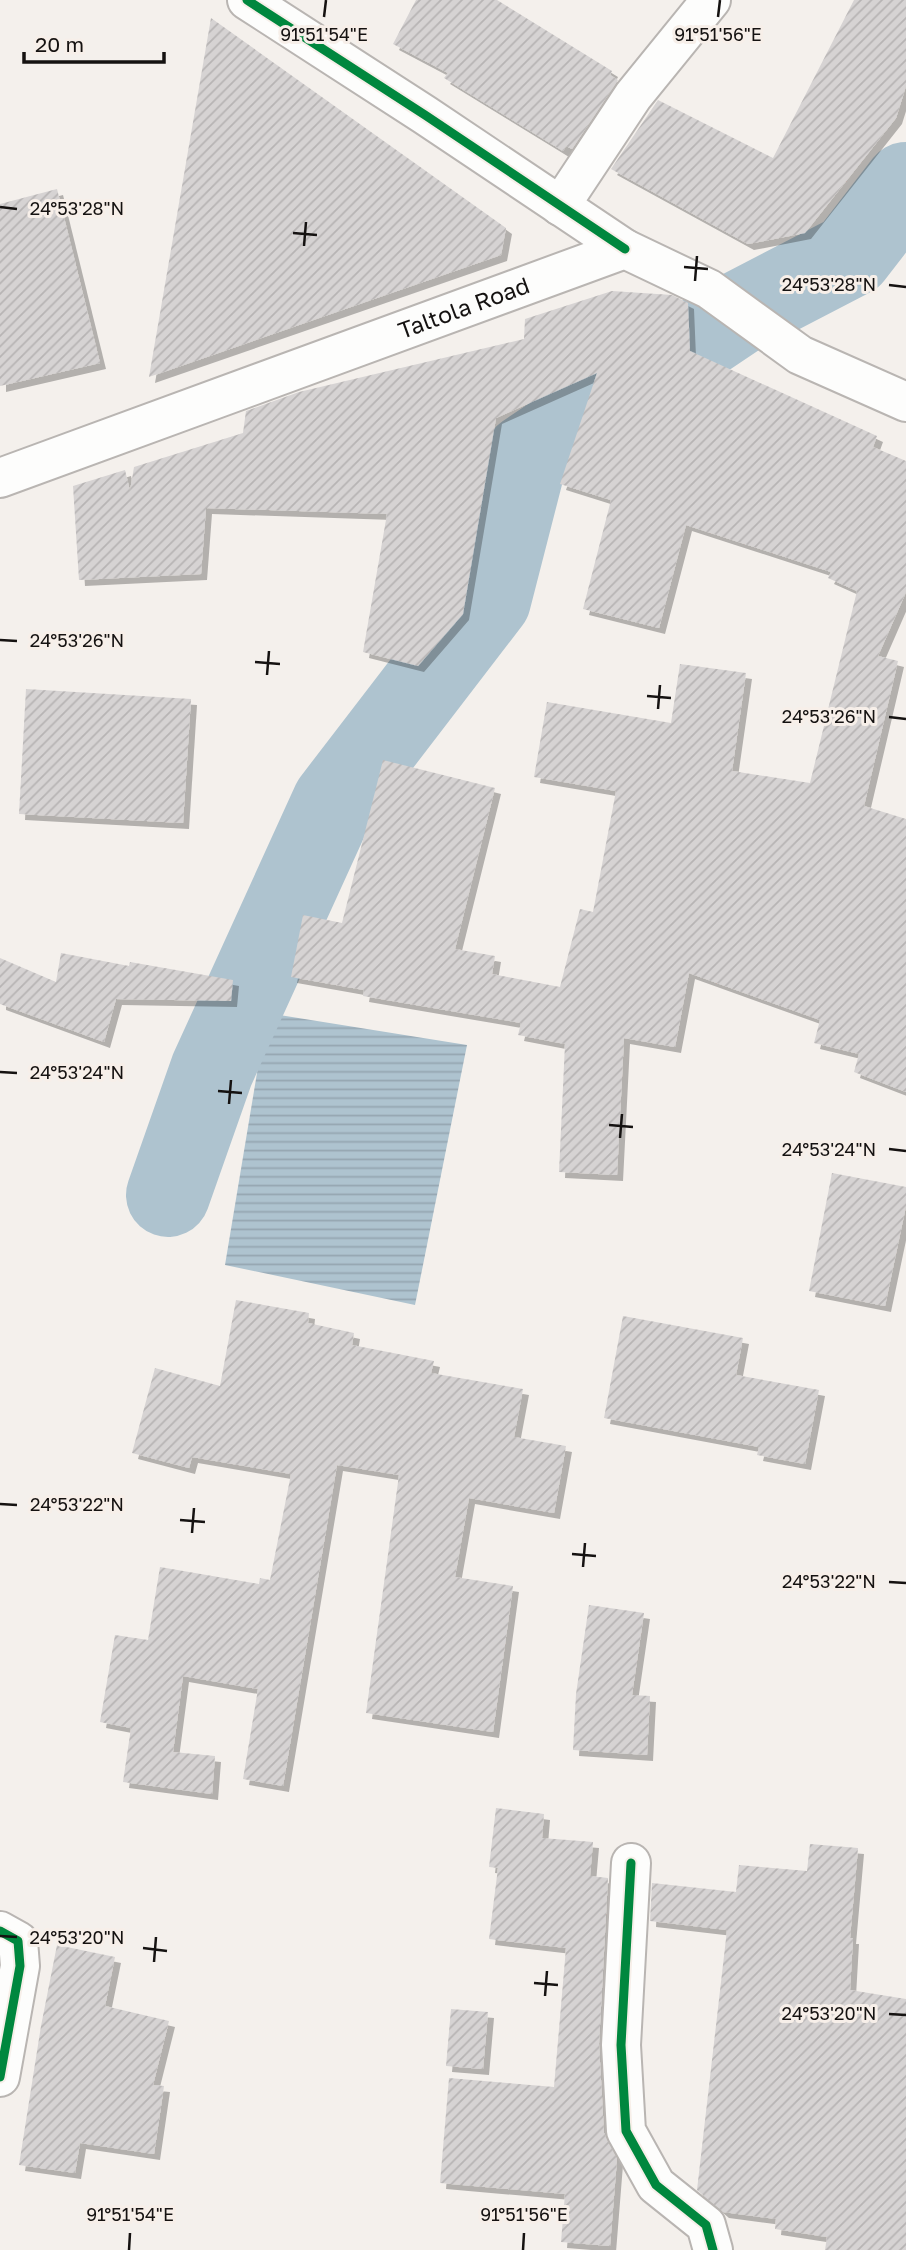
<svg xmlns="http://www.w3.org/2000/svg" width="906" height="2250" font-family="'Golos Text',sans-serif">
	<defs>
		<pattern id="water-rules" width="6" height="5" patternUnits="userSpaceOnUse" patternTransform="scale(1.75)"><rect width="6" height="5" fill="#aec3cf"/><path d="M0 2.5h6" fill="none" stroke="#95a6b1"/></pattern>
		<pattern id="building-hatch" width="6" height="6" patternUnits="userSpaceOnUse" patternTransform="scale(1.75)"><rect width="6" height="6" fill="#d6d3d3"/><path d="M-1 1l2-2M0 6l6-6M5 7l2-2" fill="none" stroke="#b7b4b4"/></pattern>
		<filter id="shadow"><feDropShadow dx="6" dy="6" stdDeviation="0" flood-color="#0004"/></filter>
	</defs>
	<rect width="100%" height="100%" fill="#f4f0ec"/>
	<path fill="url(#water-rules)" d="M 267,1013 L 467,1045 L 415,1305 L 225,1265 Z"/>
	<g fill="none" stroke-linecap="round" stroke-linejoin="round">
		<path stroke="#aec3cf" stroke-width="84" d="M 168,1195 L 212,1070 L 334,802 L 489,600 L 526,456 L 739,313 L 851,255 L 906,184"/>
	</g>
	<g fill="url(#building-hatch)" filter="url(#shadow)">
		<path d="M 416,0 L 497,0 L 612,71 L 610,75 L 618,80 L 572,149 L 566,146 L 563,151 L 444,78 L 448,73 L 393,44 Z"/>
		<path d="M 854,0 L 906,0 L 906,86 L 896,118 L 805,233 L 748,244 L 611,169 L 658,100 L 773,158 Z"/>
		<path d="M 211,18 L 506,228 L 501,255 L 149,377 Z"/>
		<path d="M 57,189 L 100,363 L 0,386 L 0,204 Z"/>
		<path d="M 612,291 L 672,295 L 688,303 L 690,351 L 877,436 L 873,447 L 906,461 L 906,592 L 878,656 L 898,661 L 864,806 L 906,819 L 906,1092 L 854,1072 L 859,1054 L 814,1043 L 820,1020 L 689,973 L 675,1047 L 624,1038 L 617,1175 L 559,1172 L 565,1044 L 518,1035 L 521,1023 L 363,996 L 364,990 L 291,977 L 303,915 L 342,923 L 383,760 L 495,788 L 455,949 L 495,956 L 492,974 L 560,987 L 580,909 L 593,912 L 616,791 L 534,777 L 547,702 L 671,723 L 680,664 L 746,673 L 732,771 L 810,783 L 857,591 L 828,578 L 831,572 L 686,525 L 659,628 L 583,609 L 611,500 L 560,484 L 597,373 L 496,418 L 463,614 L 418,666 L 363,652 L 387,514 L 206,508 L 201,574 L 79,580 L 73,486 L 125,470 L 130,491 L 134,467 L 243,433 L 246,411 L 299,392 L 524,339 L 525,319 Z"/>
		<path d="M 26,689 L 191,699 L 183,823 L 19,814 Z"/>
		<path d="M 61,953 L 129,966 L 130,962 L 233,980 L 231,1001 L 116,999 L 104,1042 L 0,1004 L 0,958 L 56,982 Z"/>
		<path d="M 832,1173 L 906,1187 L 906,1206 L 885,1306 L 809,1291 Z"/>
		<path d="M 236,1300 L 309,1313 L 308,1323 L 354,1333 L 352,1345 L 434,1361 L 431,1373 L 523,1389 L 514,1437 L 566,1446 L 554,1513 L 469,1498 L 455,1577 L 513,1586 L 493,1732 L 366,1713 L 399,1475 L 337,1465 L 283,1786 L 243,1779 L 258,1689 L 183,1676 L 173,1752 L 215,1756 L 212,1794 L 123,1782 L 131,1728 L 100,1722 L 115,1635 L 148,1640 L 160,1567 L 259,1584 L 260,1578 L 270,1580 L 291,1474 L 192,1457 L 189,1468 L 132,1453 L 155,1368 L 220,1386 Z"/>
		<path d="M 623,1316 L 743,1338 L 736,1375 L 819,1390 L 805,1464 L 757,1455 L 759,1447 L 604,1418 Z"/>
		<path d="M 589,1605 L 644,1613 L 632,1695 L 650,1696 L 647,1755 L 573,1750 L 576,1694 Z"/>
		<path d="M 496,1808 L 544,1814 L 542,1838 L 593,1842 L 590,1876 L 608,1878 L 599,2044 L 604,2133 L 617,2159 L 610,2246 L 561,2242 L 565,2194 L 440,2183 L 449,2078 L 554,2087 L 566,1948 L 489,1939 L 498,1868 L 489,1867 Z"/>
		<path d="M 810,1844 L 858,1848 L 850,1938 L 853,1938 L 850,1990 L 906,1999 L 906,2250 L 825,2250 L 827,2237 L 775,2229 L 776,2219 L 723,2212 L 697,2190 L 727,1930 L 650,1921 L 652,1883 L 736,1892 L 739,1865 L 807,1871 Z"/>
		<path d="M 57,1945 L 115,1957 L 105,2006 L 169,2021 L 153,2085 L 164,2086 L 154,2154 L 80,2143 L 75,2173 L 19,2165 L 41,2026 Z"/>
		<path d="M 451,2009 L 488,2012 L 483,2069 L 446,2066 Z"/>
	</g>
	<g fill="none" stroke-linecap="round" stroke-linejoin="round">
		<defs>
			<g id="minor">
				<path d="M 247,0 L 425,115 L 625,249"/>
				<path d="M 560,206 L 633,96 L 711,0"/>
				<path d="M 631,1863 L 621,2045 L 626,2131 L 656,2185 L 706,2225 L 713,2250"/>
				<path d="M 0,1931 L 18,1941 L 20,1966 L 0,2077"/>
			</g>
			<g id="major">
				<path id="s1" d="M 0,478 L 625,249 L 709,289 L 800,355 L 906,402"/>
			</g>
		</defs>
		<use href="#minor" stroke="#b9b5b2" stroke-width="42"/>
		<use href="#major" stroke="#b9b5b2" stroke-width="42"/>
		<use href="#minor" stroke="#fdfdfc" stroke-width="38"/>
		<use href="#major" stroke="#fdfdfc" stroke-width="38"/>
		<defs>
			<g id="cycleway">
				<path d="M 247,0 L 425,115 L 625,249"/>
				<path d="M 631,1863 L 621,2045 L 626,2131 L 656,2185 L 706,2225 L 713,2250"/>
				<path d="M 0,1931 L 18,1941 L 20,1966 L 0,2077"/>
			</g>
		</defs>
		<use href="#cycleway" stroke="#f7efe9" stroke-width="13"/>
		<use href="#cycleway" stroke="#00873e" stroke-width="9"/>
	</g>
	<path fill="none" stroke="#151211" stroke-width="2.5" d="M 324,17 L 326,0M 718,17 L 720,0M 0,207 L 17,209M 293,233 L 317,235M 304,246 L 306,222M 684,267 L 708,269M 695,281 L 697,256M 889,285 L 906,287M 0,640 L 17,641M 255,662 L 280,664M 267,675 L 269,651M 647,696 L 671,698M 658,709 L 660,685M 889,717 L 906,719M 0,1072 L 17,1073M 218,1091 L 242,1093M 229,1104 L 231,1080M 609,1125 L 633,1127M 620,1138 L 622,1114M 889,1149 L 906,1151M 0,1504 L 17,1505M 180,1520 L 205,1522M 192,1533 L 194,1508M 572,1554 L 596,1556M 583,1567 L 585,1543M 889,1582 L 906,1583M 0,1936 L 17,1937M 143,1948 L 167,1951M 154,1962 L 156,1937M 534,1983 L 558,1985M 545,1996 L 547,1971M 889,2014 L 906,2015M 129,2250 L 130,2233M 523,2250 L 524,2233"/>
	<g text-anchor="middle" stroke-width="6" stroke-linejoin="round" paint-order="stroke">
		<g font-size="23" fill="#151211" stroke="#f7efe9">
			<text dy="8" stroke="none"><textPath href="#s1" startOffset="494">Taltola Road</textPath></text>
		</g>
	</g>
	<g font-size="18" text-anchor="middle" fill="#151211" stroke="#f7efe9" stroke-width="6" stroke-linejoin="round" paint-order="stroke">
		<text x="324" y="41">91°51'54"E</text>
		<text x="718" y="41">91°51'56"E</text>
		<text x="77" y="215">24°53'28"N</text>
		<text x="829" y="291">24°53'28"N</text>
		<text x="77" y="647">24°53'26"N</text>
		<text x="829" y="723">24°53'26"N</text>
		<text x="77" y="1079">24°53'24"N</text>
		<text x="829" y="1156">24°53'24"N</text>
		<text x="77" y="1511">24°53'22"N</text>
		<text x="829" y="1588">24°53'22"N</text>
		<text x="77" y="1944">24°53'20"N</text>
		<text x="829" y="2020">24°53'20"N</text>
		<text x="130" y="2221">91°51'54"E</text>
		<text x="524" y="2221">91°51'56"E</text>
	</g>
	<path d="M24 52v10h140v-10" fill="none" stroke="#151211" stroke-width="3.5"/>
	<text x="35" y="52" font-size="21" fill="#151211" stroke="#f7efe9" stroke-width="5" paint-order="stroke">20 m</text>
</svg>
